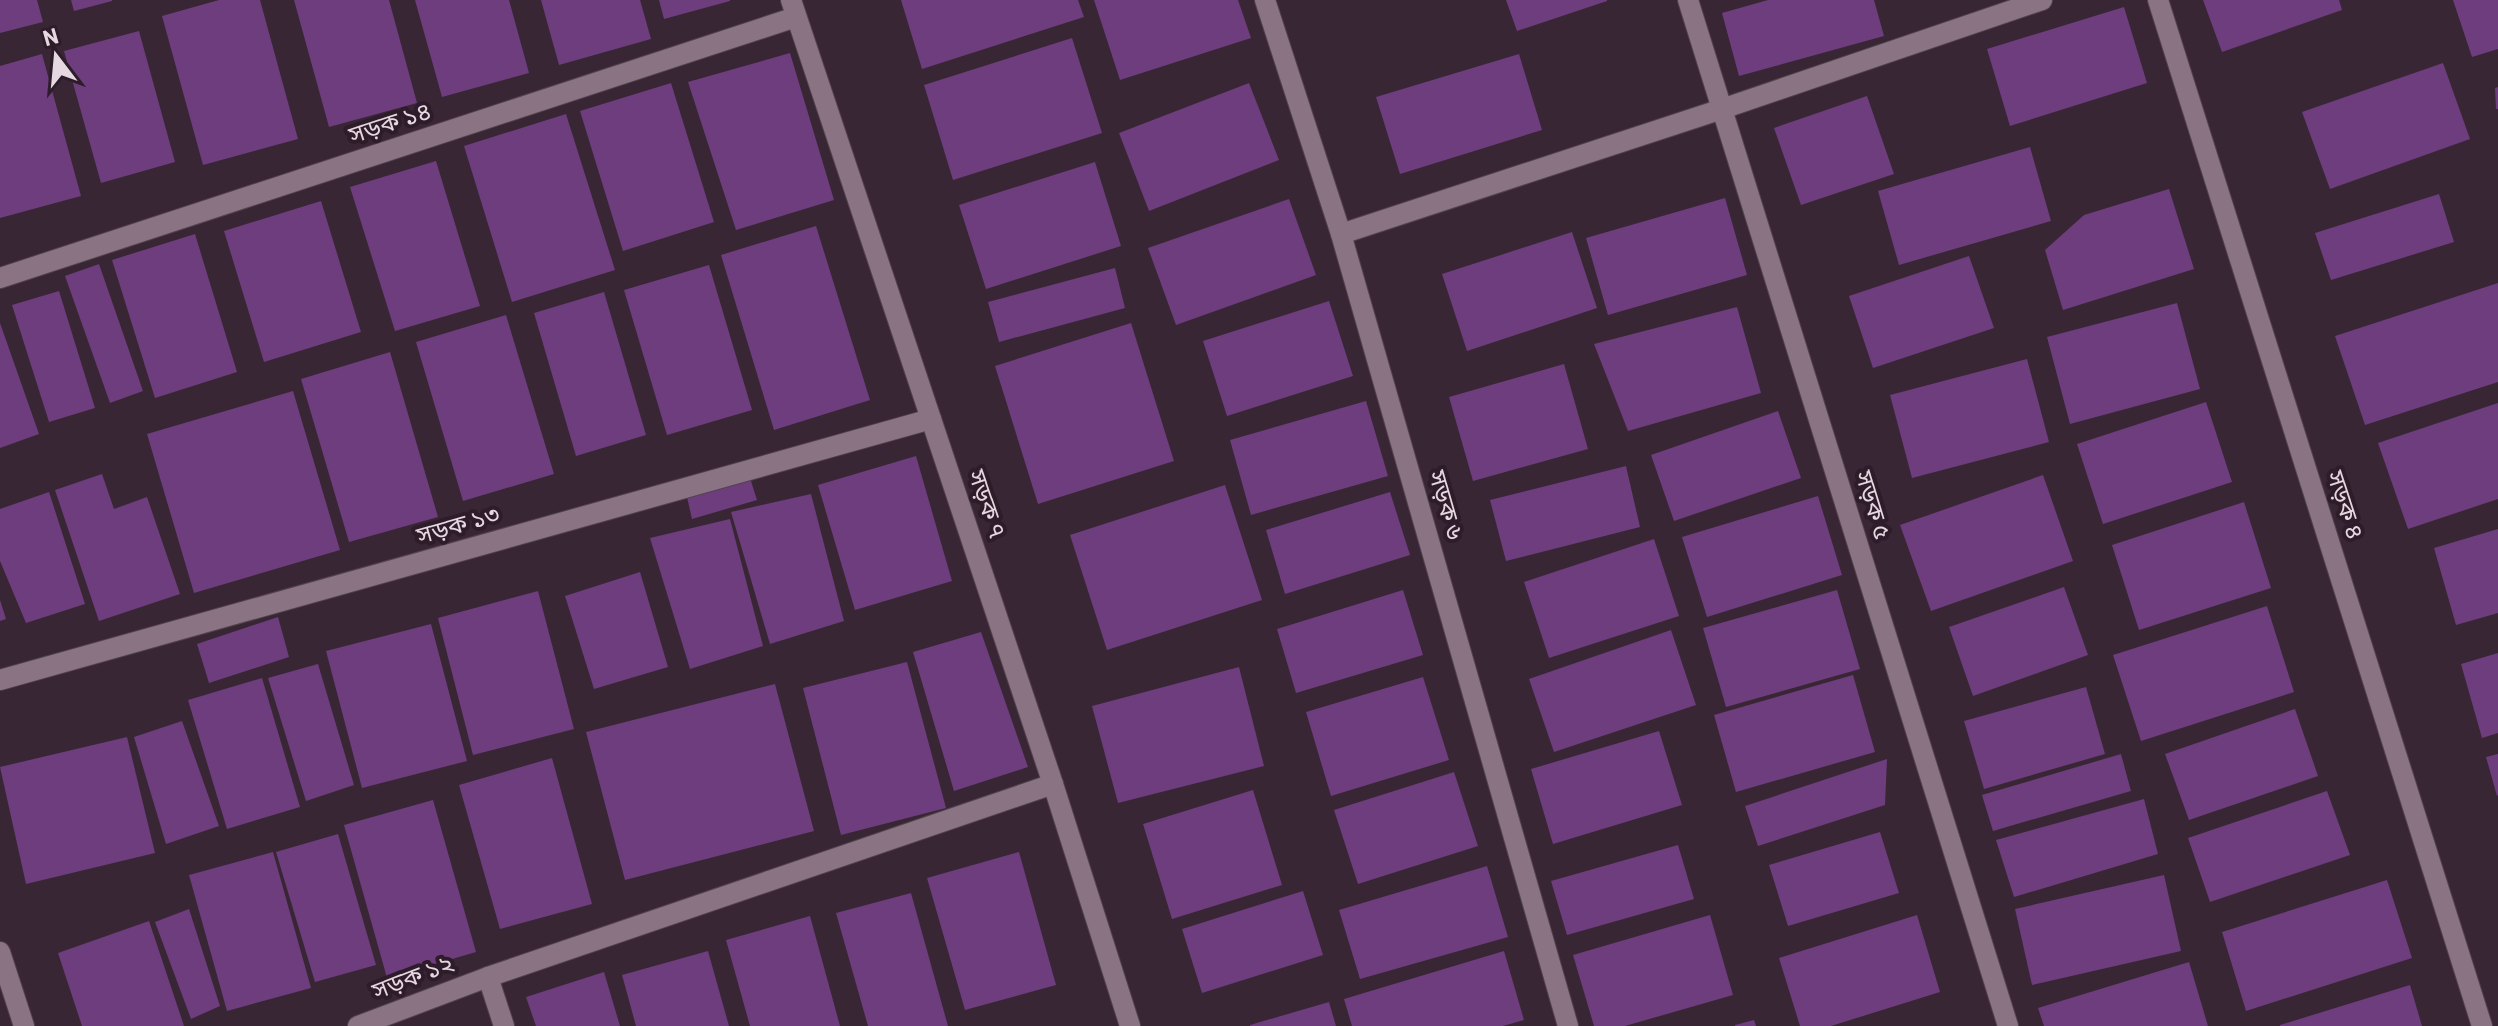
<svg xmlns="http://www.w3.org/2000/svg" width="2498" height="1026" font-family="Barlow,'Noto Sans Bengali',sans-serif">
	<rect width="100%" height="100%" fill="#392634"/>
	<g fill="#6d3d7e">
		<path d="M 0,0 L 37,0 L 43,22 L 0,33 Z"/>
		<path d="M 71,0 L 112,0 L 112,1 L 74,11 Z"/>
		<path d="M 219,0 L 260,0 L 298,139 L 203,165 L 162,16 Z"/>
		<path d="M 294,0 L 389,0 L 417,103 L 329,127 Z"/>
		<path d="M 415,0 L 509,0 L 529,73 L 442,97 Z"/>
		<path d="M 541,0 L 640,0 L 651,39 L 559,65 Z"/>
		<path d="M 659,0 L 730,0 L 730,1 L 664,19 Z"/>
		<path d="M 901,0 L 1078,0 L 1084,17 L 922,69 Z"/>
		<path d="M 1094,0 L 1238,0 L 1251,38 L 1120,80 Z"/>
		<path d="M 1506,0 L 1607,0 L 1607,1 L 1517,31 Z"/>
		<path d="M 1768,0 L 1874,0 L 1884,36 L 1739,76 L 1722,13 Z"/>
		<path d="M 2203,0 L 2339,0 L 2342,10 L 2222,52 Z"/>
		<path d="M 2453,0 L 2498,0 L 2498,49 L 2472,57 Z"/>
		<path d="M 2124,7 L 2147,83 L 2010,126 L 1987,49 Z"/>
		<path d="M 139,31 L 175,162 L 101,183 L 64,51 Z"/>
		<path d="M 1072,38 L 1102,133 L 953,180 L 924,85 Z"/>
		<path d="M 790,53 L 834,200 L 736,230 L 688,82 Z"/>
		<path d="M 42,54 L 81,196 L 0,218 L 0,66 Z"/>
		<path d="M 1519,54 L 1542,130 L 1400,174 L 1376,97 Z"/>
		<path d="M 2443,63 L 2470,139 L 2330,189 L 2302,112 Z"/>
		<path d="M 671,83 L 714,222 L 623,251 L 580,111 Z"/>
		<path d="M 1249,83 L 1279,160 L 1149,211 L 1119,133 Z"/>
		<path d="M 2498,87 L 2498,109 L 2496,109 L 2495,88 Z"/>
		<path d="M 1867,96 L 1894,174 L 1801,205 L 1774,128 Z"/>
		<path d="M 566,114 L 615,270 L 512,302 L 464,146 Z"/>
		<path d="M 2030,147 L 2051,221 L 1899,265 L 1878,191 Z"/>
		<path d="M 436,161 L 480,306 L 395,331 L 350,187 Z"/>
		<path d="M 1095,162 L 1121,246 L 986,289 L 959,205 Z"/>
		<path d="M 2169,189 L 2194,269 L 2063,310 L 2045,250 L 2084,215 Z"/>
		<path d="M 2439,194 L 2454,242 L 2331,280 L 2315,233 Z"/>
		<path d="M 1725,198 L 1747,275 L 1608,315 L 1586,238 Z"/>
		<path d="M 1289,199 L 1316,275 L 1176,325 L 1148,248 Z"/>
		<path d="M 321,201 L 361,332 L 264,362 L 224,231 Z"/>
		<path d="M 816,226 L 870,400 L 774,430 L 721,255 Z"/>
		<path d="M 1572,232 L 1597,308 L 1467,351 L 1442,274 Z"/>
		<path d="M 195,234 L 237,372 L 155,398 L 112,260 Z"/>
		<path d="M 1969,256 L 1994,328 L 1873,368 L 1849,296 Z"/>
		<path d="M 99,264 L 143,391 L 110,403 L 65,276 Z"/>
		<path d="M 709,265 L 752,410 L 667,435 L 624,290 Z"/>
		<path d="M 1115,268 L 1125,308 L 999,342 L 988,302 Z"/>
		<path d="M 2498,283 L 2498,382 L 2365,425 L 2335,336 Z"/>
		<path d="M 59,291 L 95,408 L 49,422 L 12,305 Z"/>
		<path d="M 604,292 L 646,435 L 576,456 L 534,313 Z"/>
		<path d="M 1329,301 L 1353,376 L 1227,416 L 1203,341 Z"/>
		<path d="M 2177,303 L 2200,389 L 2070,424 L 2047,337 Z"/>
		<path d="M 1737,307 L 1761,393 L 1628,431 L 1594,344 Z"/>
		<path d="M 506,315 L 554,474 L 463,501 L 416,342 Z"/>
		<path d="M 0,323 L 39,434 L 0,448 Z"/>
		<path d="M 1131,323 L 1174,461 L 1038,504 L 995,366 Z"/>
		<path d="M 390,352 L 438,517 L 349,542 L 301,379 Z"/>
		<path d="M 2027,359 L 2049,442 L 1912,478 L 1890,395 Z"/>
		<path d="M 1564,364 L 1588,449 L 1473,481 L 1449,397 Z"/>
		<path d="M 293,391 L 340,550 L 194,593 L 147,434 Z"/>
		<path d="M 1366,401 L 1388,476 L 1251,515 L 1230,440 Z"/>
		<path d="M 2206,402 L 2232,482 L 2103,524 L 2077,444 Z"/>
		<path d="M 2498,403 L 2498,499 L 2408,529 L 2378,443 Z"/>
		<path d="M 1778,411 L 1801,478 L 1674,521 L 1651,455 Z"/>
		<path d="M 916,456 L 952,581 L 855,610 L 818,485 Z"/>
		<path d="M 1626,466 L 1640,527 L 1506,561 L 1490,500 Z"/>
		<path d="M 102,474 L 114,509 L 147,497 L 180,594 L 99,621 L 55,490 Z"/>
		<path d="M 2043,475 L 2073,561 L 1931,611 L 1900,525 Z"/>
		<path d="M 750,478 L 757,500 L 692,519 L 687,497 Z"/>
		<path d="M 1225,485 L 1262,600 L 1107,650 L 1070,535 Z"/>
		<path d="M 49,492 L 85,604 L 26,623 L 0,561 L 0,509 Z"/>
		<path d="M 1390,492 L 1410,555 L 1285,594 L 1266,530 Z"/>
		<path d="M 811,494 L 844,621 L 770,644 L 731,512 Z"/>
		<path d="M 1818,496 L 1842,575 L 1707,617 L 1682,537 Z"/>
		<path d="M 2244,502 L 2271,588 L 2139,630 L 2112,545 Z"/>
		<path d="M 730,519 L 763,646 L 690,669 L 650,538 Z"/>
		<path d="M 2498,529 L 2498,613 L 2456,625 L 2434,548 Z"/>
		<path d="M 1654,539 L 1679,616 L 1549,658 L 1524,582 Z"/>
		<path d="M 640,572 L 668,667 L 594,689 L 565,596 Z"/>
		<path d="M 2064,587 L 2088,655 L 1973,696 L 1949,627 Z"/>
		<path d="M 1403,590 L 1423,655 L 1296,693 L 1277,629 Z"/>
		<path d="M 1837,590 L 1860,669 L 1726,707 L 1703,628 Z"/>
		<path d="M 538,591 L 574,729 L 473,755 L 438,618 Z"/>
		<path d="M 0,600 L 6,619 L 0,621 Z"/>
		<path d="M 2267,606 L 2294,692 L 2141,741 L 2113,655 Z"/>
		<path d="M 278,617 L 289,657 L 209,683 L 197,644 Z"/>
		<path d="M 431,624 L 467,761 L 362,788 L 326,651 Z"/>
		<path d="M 1671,630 L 1696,705 L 1554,752 L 1529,679 Z"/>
		<path d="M 981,632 L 1028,767 L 954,791 L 913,652 Z"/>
		<path d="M 2498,653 L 2498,733 L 2482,738 L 2461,664 Z"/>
		<path d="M 907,662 L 946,808 L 841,835 L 803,688 Z"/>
		<path d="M 318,664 L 354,785 L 306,801 L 268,678 Z"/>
		<path d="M 1239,667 L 1264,766 L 1118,803 L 1092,706 Z"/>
		<path d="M 1853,675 L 1875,752 L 1736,792 L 1714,715 Z"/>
		<path d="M 1423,677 L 1449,760 L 1331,796 L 1306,712 Z"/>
		<path d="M 262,678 L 300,807 L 227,829 L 188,700 Z"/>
		<path d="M 775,684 L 814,831 L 625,880 L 586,732 Z"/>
		<path d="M 2086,687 L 2105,754 L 1984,789 L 1964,721 Z"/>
		<path d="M 2295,709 L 2318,776 L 2189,820 L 2165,754 Z"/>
		<path d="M 182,721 L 219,826 L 166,844 L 134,737 Z"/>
		<path d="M 1659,731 L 1682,805 L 1553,844 L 1531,769 Z"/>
		<path d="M 127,737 L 155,853 L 26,884 L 0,767 Z"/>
		<path d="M 2121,754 L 2131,791 L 1993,831 L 1982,795 Z"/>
		<path d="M 2498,754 L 2498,795 L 2497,796 L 2486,757 Z"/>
		<path d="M 552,758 L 592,904 L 500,929 L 459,785 Z"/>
		<path d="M 1887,759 L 1885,805 L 1758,846 L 1745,806 Z"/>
		<path d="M 1454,772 L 1478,846 L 1358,884 L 1334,810 Z"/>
		<path d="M 1253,790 L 1282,885 L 1172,919 L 1143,824 Z"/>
		<path d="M 2327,791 L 2350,855 L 2210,902 L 2188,838 Z"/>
		<path d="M 2144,799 L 2158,854 L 2014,897 L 1996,840 Z"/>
		<path d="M 433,800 L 476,952 L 387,978 L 344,825 Z"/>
		<path d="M 1880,832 L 1899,893 L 1788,926 L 1769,865 Z"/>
		<path d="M 338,834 L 376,965 L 315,982 L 276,852 Z"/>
		<path d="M 1678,845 L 1694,899 L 1567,935 L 1551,881 Z"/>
		<path d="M 273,852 L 311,988 L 227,1011 L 189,875 Z"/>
		<path d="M 1019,852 L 1056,985 L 965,1010 L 927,878 Z"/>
		<path d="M 1487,866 L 1508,937 L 1360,979 L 1339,910 Z"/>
		<path d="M 2164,875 L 2181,951 L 2032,985 L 2015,909 Z"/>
		<path d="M 2387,880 L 2412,958 L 2246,1011 L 2222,932 Z"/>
		<path d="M 1303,891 L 1323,955 L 1202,993 L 1182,929 Z"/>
		<path d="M 911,893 L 948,1026 L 868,1026 L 836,913 Z"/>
		<path d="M 189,909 L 220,1006 L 191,1019 L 155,922 Z"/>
		<path d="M 1710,915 L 1733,995 L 1625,1026 L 1594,1026 L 1573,955 Z"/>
		<path d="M 1917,915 L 1940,992 L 1831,1026 L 1800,1026 L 1779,958 Z"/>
		<path d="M 810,916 L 840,1026 L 750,1026 L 726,940 Z"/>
		<path d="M 149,921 L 184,1026 L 82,1026 L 58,953 Z"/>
		<path d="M 708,951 L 729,1026 L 636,1026 L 622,975 Z"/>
		<path d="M 1504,951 L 1524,1020 L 1503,1026 L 1352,1026 L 1344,999 Z"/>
		<path d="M 2189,962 L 2208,1026 L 2044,1026 L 2038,1008 Z"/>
		<path d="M 604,972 L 620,1026 L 536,1026 L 526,997 Z"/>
		<path d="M 2410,985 L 2422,1026 L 2280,1026 L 2280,1025 Z"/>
		<path d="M 1329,1002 L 1336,1026 L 1250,1026 L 1250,1025 Z"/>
		<path d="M 1754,1020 L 1756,1026 L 1735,1026 L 1735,1025 Z"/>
	</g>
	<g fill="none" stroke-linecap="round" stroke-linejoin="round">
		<defs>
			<g id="minor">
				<path d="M 791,0 L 1053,784 L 1130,1026"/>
				<path d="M 1265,0 L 1341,234 L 1568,1026"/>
				<path d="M 1688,0 L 2008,1026"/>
				<path d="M 2158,0 L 2482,1026"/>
				<path d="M 1341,234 L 1722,109 L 2042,0"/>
				<path d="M 0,278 L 796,17"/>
				<path d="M 0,680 L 931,419"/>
				<path d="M 0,952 L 24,1026"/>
				<path d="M 488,977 L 504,1026"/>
				<path d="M 358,1026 L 488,977 L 1053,784"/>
			</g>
		</defs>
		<use href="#minor" stroke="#52434e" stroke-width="22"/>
		<use href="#minor" stroke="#8a7484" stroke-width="20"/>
	</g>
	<g text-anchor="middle" stroke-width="8" stroke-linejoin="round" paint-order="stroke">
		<g font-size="24" fill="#e5d8e1" stroke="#2e1c2a">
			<text transform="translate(390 123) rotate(-18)" y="8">সড়ক ১৪</text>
			<text transform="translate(987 504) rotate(71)" y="8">সড়ক ৭</text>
			<text transform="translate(1446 505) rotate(74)" y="8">সড়ক ৬</text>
			<text transform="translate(1873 505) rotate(73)" y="8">সড়ক ৫</text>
			<text transform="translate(2345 505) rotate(72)" y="8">সড়ক ৪</text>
			<text transform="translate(458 525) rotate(-16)" y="8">সড়ক ১৩</text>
			<text transform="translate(413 977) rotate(-21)" y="8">সড়ক ১২</text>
		</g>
	</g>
	<g transform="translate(56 56) rotate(344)" stroke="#2e1c2a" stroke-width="6" paint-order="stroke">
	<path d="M0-6L14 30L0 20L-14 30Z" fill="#e5d8e1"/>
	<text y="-12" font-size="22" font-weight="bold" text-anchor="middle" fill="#e5d8e1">N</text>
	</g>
</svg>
